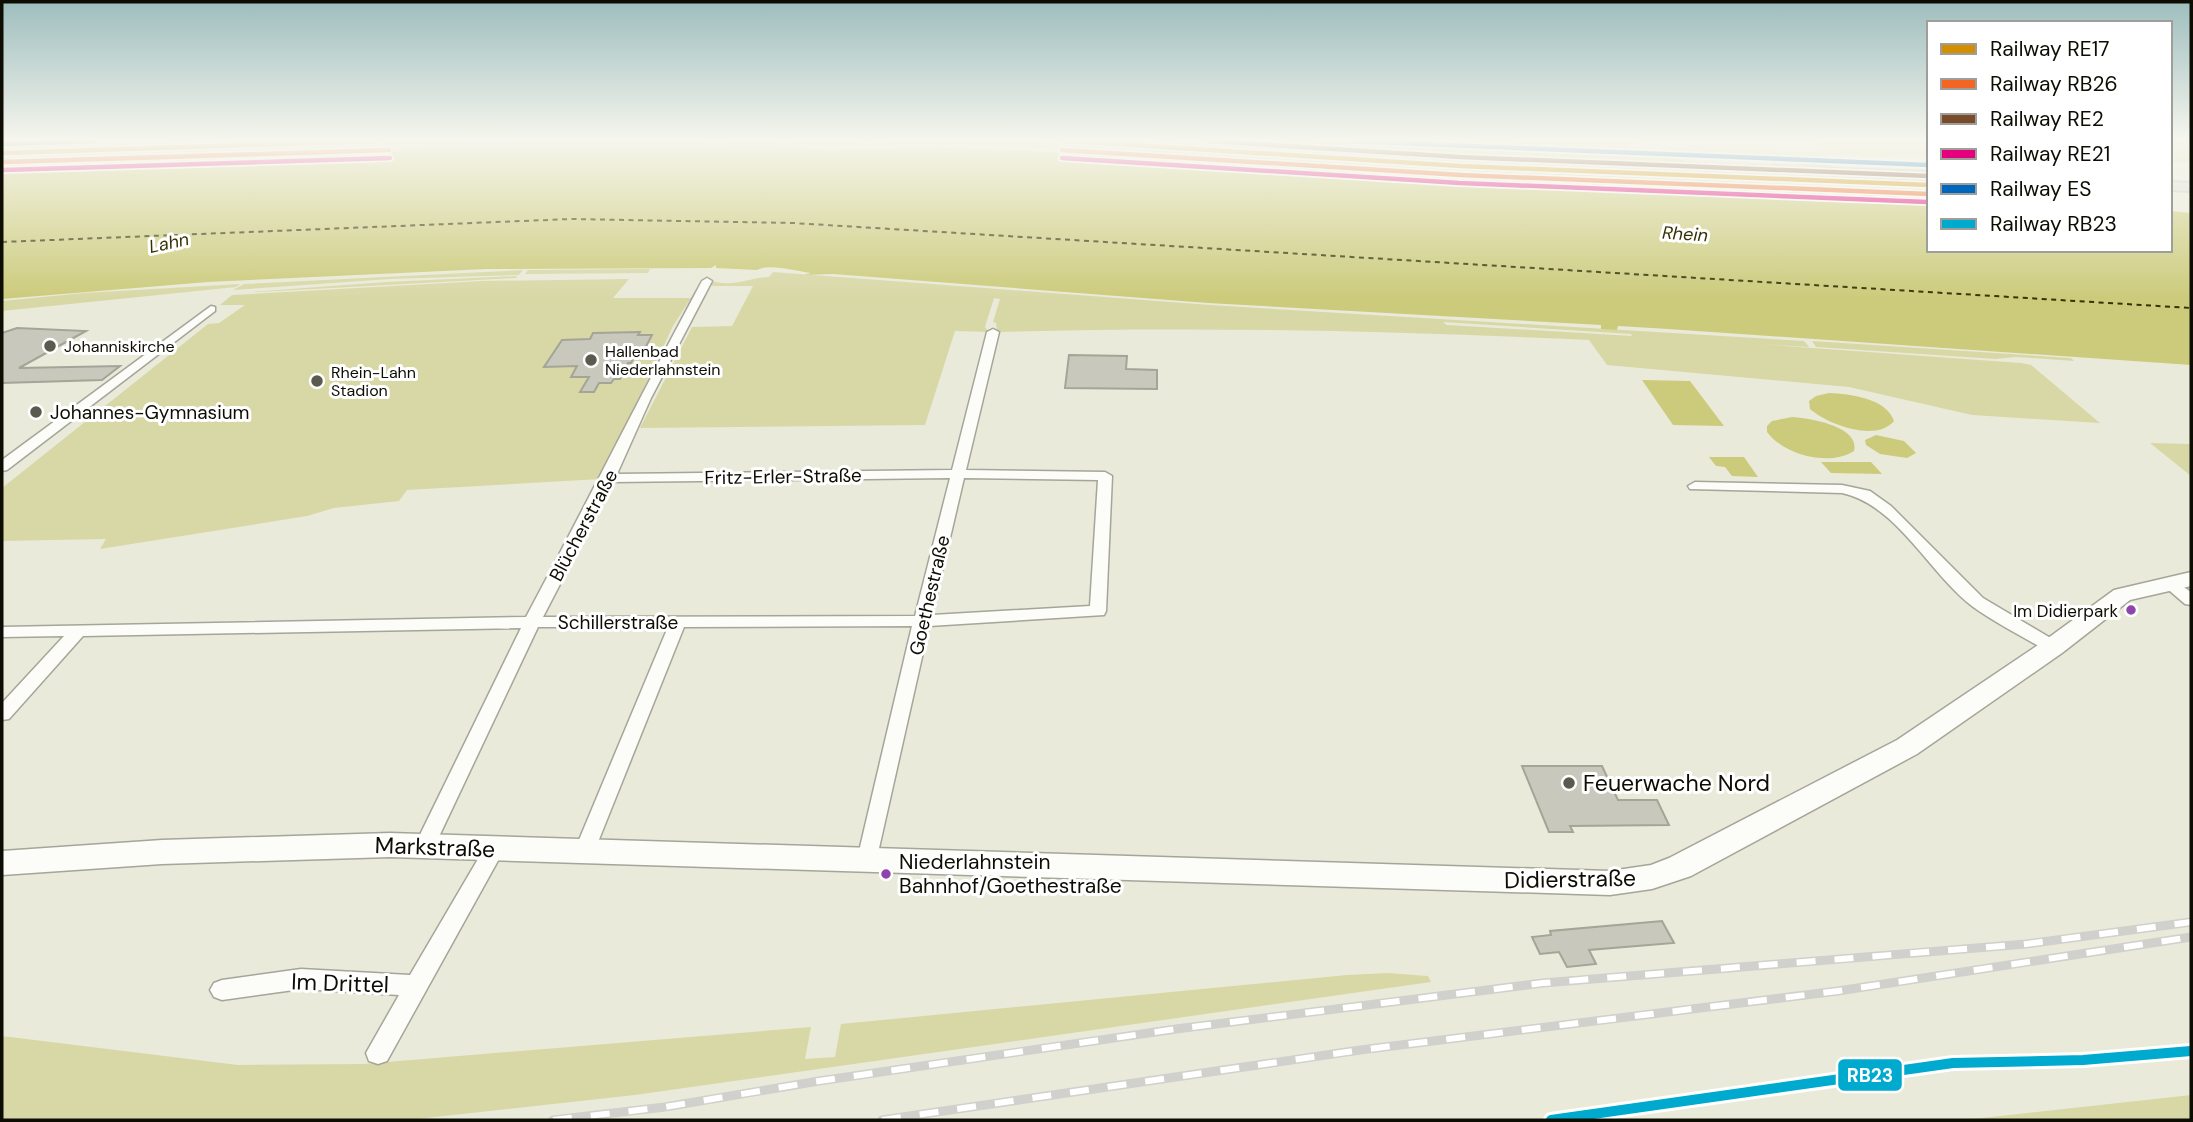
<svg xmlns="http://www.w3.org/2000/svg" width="2193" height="1122" font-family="'DM Sans',sans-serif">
	<rect width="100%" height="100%" fill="#eaeada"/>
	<g fill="#d8d8a7" fill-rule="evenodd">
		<path d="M 444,141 L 466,141 L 441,143 L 1004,141 L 1029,144 L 1007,142 L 1014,141 L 1420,168 L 1929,190 L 1929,194 L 1739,184 L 1738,187 L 1725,187 L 1721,183 L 1367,166 L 1115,150 C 1061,148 1006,147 951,145 L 937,147 L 929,144 L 931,146 L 867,143 L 824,147 L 818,144 L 786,146 L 785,143 L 778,143 L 779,146 L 730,147 L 727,143 L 651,147 L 613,144 L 596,147 L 583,144 L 467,148 L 430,146 L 24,156 L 50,152 L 2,155 L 86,150 L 95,150 L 68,152 L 165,149 L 167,147 Z"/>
		<path d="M 1202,141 L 1649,141 L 1626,145 L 1648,154 L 1674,146 L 1734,145 L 1810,152 L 1822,143 L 1810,141 L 1929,141 L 1929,157 L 1824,155 L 1833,169 L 1681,150 L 1669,150 L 1666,153 C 1678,166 1752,166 1773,168 L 1772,162 L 1825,172 L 1396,156 Z"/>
		<rect x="2170" y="141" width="21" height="21"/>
		<path d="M 650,269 L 648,273 L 525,274 L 528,270 Z"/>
		<path d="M 523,270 L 519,275 L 390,279 L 233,290 L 244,284 Z"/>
		<path d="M 773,272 L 1210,305 L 1804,341 L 1809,347 L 1759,344 L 2021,363 L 2031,365 L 2100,423 L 1972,415 L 1849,387 L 1607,365 L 1589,340 C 1392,331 1195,326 997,332 L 996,323 L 993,322 L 1000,299 L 994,298 L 985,327 L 989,332 L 955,331 L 925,425 L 640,428 L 692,327 L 732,326 L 753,286 L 709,286 L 712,281 C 733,288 751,277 769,277 ZM 1443,322 L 1631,334 L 1632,336 L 1447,325 Z"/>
		<path d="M 517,276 L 516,278 L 238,293 L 386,282 Z"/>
		<path d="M 629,279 L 613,298 L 691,298 L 673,326 L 601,479 L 407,490 L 399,501 L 334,508 L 307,516 L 100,549 L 106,539 L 2,541 L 2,488 L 208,324 L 219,323 L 245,305 L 220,305 L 232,295 L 482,281 Z"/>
		<path d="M 240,284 L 236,287 L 2,311 L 2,301 L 84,293 Z"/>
		<path d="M 1812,341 L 2071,358 L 2074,361 L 2016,357 L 1995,359 L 1816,347 Z"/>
		<path d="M 2150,443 L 2191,444 L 2191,476 Z"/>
		<path d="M 1388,973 L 1428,976 L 1431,982 L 635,1095 L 408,1120 L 2,1120 L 2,1036 L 238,1065 L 363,1064 L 811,1027 L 805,1059 L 835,1057 L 841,1024 L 1347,975 Z"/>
		<path d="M 2191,1095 L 2191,1120 L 1964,1120 Z"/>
	</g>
	<g fill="#cccb7c">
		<path d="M 772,145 L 818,150 L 950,148 L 1108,154 L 1535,179 L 1929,194 L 1929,250 L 2170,250 L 2170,211 L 2191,213 L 2191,365 L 1668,329 L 1618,326 L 1617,330 L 1601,329 L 1601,325 L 1208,303 L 833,274 L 804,275 L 811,273 C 797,271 768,263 757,270 L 716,268 L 716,265 L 711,268 L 487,269 L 208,282 L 2,299 L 2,159 L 423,148 Z"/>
		<path d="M 1642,380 L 1690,381 L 1724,426 L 1673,425 Z"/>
		<path d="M 1829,393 C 1850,394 1886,398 1894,421 C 1876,443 1827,424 1810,409 L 1809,401 L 1816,396 Z"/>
		<path d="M 1792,417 C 1809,418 1860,426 1854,451 C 1830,467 1784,455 1767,432 L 1767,426 L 1772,421 Z"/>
		<path d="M 1876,435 L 1904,441 L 1916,453 L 1907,458 L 1880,454 L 1866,445 L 1865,440 Z"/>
		<path d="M 1709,457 L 1744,457 L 1758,477 L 1732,476 L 1725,467 L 1716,466 Z"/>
		<path d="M 1821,462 L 1871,462 L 1882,474 L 1831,473 Z"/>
	</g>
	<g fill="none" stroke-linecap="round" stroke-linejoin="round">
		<path stroke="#343305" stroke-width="2" stroke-dasharray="5 4.5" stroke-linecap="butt" d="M 2,242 L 571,219 L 793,223 L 2191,308"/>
	</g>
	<g fill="#c8c8bc" stroke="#a4a497" stroke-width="2">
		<path d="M 17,328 L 86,331 L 19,368 L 120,366 L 102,380 L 2,383 L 2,333 Z"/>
		<path d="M 640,332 L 638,335 L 652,335 L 641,356 L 635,356 L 631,363 L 628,363 L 620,379 L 614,379 L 611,383 L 599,383 L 594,392 L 580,392 L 589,377 L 571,377 L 577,366 L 544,367 L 562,340 L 590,339 L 593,333 Z"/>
		<path d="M 1069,355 L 1127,356 L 1126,369 L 1157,370 L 1157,389 L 1065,388 Z"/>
		<path d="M 1522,766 L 1602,766 L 1618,800 L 1657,800 L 1669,825 L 1570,826 L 1573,832 L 1549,832 Z"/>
		<path d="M 1662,921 L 1674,943 L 1589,950 L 1596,964 L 1567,967 L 1559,952 L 1540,954 L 1532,937 L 1551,935 L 1550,931 Z"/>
	</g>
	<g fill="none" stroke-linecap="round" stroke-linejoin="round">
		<defs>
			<g id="street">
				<path d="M 707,278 L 712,281 L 651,398 L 617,474 L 952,470 L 987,332 L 993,329 L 999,332 L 966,470 L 1105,472 L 1112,476 L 1106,611 L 1104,615 L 929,626 L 875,866 L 868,868 L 861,866 L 857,860 L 912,626 L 684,627 L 594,852 L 591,858 L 584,860 L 577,858 L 574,852 L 668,627 L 538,627 L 435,845 L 432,851 L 425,853 L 418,851 L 415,845 L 521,628 L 83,636 L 9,719 L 2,720 L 2,703 L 64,636 L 2,637 L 2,627 L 526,617 C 586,505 642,392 702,281 ZM 950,478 L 915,616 L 543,617 L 613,482 ZM 964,478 L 1098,480 L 1090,606 L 932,615 Z"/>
				<path d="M 211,306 L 215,307 L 215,311 L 7,470 L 2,471 L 2,460 Z"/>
				<path d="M 1695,482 L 1842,485 L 1870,491 L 1891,506 L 1983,598 L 2059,643 L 2062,647 L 2059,651 L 2047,651 C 2022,636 1995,623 1972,606 C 1929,573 1897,505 1842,493 L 1690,489 L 1688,486 Z"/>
				<path d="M 2170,578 L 2191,592 L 2191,605 L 2185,604 L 2164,586 L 2162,583 L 2164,580 Z"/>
				<path d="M 495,840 L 502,842 L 505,848 L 387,1061 L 378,1064 L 369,1061 L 366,1053 L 399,995 L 301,989 L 222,1000 L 214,997 L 210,990 L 214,983 L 222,980 L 301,969 L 410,975 L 488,842 Z"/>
			</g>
			<path id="secondary" d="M 2191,572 L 2191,586 L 2130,600 L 2062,653 L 1917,754 L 1691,876 L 1652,889 L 1610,895 L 390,857 L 162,864 L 2,875 L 2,851 L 162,840 L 390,833 L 1610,871 L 1651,865 L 1669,858 L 1897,740 L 2044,641 L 2114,590 Z"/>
			<g id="primary">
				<path d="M 47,141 L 164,141 L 158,145 L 2,151 L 2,143 Z"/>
				<path d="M 1165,141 L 1232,141 L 1427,155 L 1929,172 L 1929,180 L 1427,163 L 1171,145 Z"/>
				<path d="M 2170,182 L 2191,183 L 2191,191 L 2170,190 Z"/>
			</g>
		</defs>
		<use href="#street" stroke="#a5a599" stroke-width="3"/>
		<use href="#secondary" stroke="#a5a599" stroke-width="3"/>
		<use href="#primary" stroke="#c7c7bf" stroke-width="4"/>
		<use href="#street" fill="#fcfcf9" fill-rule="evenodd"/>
		<use href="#secondary" fill="#fcfcf9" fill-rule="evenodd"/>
		<use href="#primary" fill="#dfded2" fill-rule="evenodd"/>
		<defs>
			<g id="rail">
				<path d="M 553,1120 L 665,1107 L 819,1081 L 1176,1029 L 1543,983 L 2026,944 L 2191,922"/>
				<path d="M 882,1120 L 1360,1050 L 1838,991 L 2191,937"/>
			</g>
		</defs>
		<use href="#rail" stroke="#d0d0cc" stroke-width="9"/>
		<use href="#rail" stroke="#fff" stroke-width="6" stroke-dasharray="19" stroke-linecap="butt"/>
		<defs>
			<g id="rail-1">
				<path d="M 1069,141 L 1461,166 L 1929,185"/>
				<path d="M 2,153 L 377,141"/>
			</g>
			<g id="rail-2">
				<path d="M 1062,150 L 1461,175 L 1929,194"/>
				<path d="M 2,162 L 389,150"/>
			</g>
			<g id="rail-3">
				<path d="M 1208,141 L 1461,157 L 1929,176"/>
				<path d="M 2,144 L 95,141"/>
			</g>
			<g id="rail-4">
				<path d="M 1062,158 L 1460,183 L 1928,202"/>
				<path d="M 3,170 L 390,158"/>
			</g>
			<path id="rail-5" d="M 1350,141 L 1929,165"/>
			<path id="rail-6" d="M 1551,1120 L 1953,1063 L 2083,1060 L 2191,1051"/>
		</defs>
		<use href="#rail-1" stroke="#fff" stroke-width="8"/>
		<use href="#rail-2" stroke="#fff" stroke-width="8"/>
		<use href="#rail-3" stroke="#fff" stroke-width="8"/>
		<use href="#rail-4" stroke="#fff" stroke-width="8"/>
		<use href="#rail-5" stroke="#fff" stroke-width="8"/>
		<use href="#rail-6" stroke="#fff" stroke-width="16"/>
		<use href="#rail-1" stroke="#d48f01" stroke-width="4.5"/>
		<use href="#rail-2" stroke="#f26522" stroke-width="4.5"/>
		<use href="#rail-3" stroke="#7a4b2a" stroke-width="4.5"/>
		<use href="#rail-4" stroke="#e5007d" stroke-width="4.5"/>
		<use href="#rail-5" stroke="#0065bd" stroke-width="4.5"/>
		<use href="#rail-6" stroke="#00a9ce" stroke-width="10"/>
	</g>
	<linearGradient id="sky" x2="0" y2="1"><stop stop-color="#9dbdbd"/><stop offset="0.47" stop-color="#f6f6ee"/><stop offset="1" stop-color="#f6f6ee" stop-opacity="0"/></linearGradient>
	<rect width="2193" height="298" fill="url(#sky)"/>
	<g fill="#5a5a4f" stroke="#fff" stroke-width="2.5">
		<circle cx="50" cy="346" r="7"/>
		<circle cx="591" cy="360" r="7"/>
		<circle cx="317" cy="381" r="7"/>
		<circle cx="36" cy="412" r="7"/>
		<circle cx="1569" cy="783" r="7"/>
	</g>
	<g fill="#8e44ad" stroke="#fff" stroke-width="2.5">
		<circle cx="2131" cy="610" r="6"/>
		<circle cx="886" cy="874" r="6"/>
	</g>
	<g text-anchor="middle" stroke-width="6" stroke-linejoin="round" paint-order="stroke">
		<g font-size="16" fill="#0d0d04" stroke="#fff" text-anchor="start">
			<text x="64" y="352">Johanniskirche</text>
			<text x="605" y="357">Hallenbad<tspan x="605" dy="18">Niederlahnstein</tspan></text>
			<text x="331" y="378">Rhein-Lahn<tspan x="331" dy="18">Stadion</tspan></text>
		</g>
		<g font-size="17" fill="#0d0d04" stroke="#fff" text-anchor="end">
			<text x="2118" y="617">Im Didierpark</text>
		</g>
		<g font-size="18" font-style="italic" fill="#343305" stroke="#fff">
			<text transform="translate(1685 234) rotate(4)" y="6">Rhein</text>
			<text transform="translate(169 243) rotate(-12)" y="6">Lahn</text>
		</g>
		<g font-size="19" fill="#0d0d04" stroke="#fff" text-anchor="start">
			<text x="50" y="419">Johannes-Gymnasium</text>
		</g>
		<g font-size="19" fill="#0d0d04" stroke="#fff">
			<text transform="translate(783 476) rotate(-1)" y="7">Fritz-Erler-Straße</text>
			<text transform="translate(583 525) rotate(-62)" y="7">Blücherstraße</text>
			<text transform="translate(929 595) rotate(-77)" y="7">Goethestraße</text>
			<text x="618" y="629">Schillerstraße</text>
		</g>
		<g font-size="21" fill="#0d0d04" stroke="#fff" text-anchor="start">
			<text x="899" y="869">Niederlahnstein<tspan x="899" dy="24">Bahnhof/Goethestraße</tspan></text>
		</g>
		<g font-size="23" fill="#0d0d04" stroke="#fff" text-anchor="start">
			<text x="1583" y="791">Feuerwache Nord</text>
		</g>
		<g font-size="23" fill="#0d0d04" stroke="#fff">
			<text transform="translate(435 847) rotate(2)" y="8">Markstraße</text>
			<text transform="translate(1570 879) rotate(-1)" y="8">Didierstraße</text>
			<text transform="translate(340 983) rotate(2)" y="8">Im Drittel</text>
		</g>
	</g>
	<rect stroke="#fff" stroke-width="2.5" x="1837" y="1058" width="66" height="34" rx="7" fill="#00a9ce"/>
	<g font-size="19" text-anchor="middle" font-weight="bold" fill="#fff">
		<text x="1870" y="1082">RB23</text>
	</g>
	<rect width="2193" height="1122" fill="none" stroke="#0d0d04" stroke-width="7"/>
	<rect x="1927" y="21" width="245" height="231" fill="#ffffff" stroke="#9e9e9b" stroke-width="2"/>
	<rect x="1941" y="44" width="35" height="10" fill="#d48f01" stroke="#9e9e9b" stroke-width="2"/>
	<text x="1990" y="56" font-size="21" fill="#0d0d04">Railway RE17</text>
	<rect x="1941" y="79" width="35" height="10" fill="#f26522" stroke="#9e9e9b" stroke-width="2"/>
	<text x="1990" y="91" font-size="21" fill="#0d0d04">Railway RB26</text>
	<rect x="1941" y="114" width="35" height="10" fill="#7a4b2a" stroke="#9e9e9b" stroke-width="2"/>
	<text x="1990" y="126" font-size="21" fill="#0d0d04">Railway RE2</text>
	<rect x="1941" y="149" width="35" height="10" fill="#e5007d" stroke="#9e9e9b" stroke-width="2"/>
	<text x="1990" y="161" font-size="21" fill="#0d0d04">Railway RE21</text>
	<rect x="1941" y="184" width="35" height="10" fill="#0065bd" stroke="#9e9e9b" stroke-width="2"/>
	<text x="1990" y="196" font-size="21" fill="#0d0d04">Railway ES</text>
	<rect x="1941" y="219" width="35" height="10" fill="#00a9ce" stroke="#9e9e9b" stroke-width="2"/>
	<text x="1990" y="231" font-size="21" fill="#0d0d04">Railway RB23</text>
</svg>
